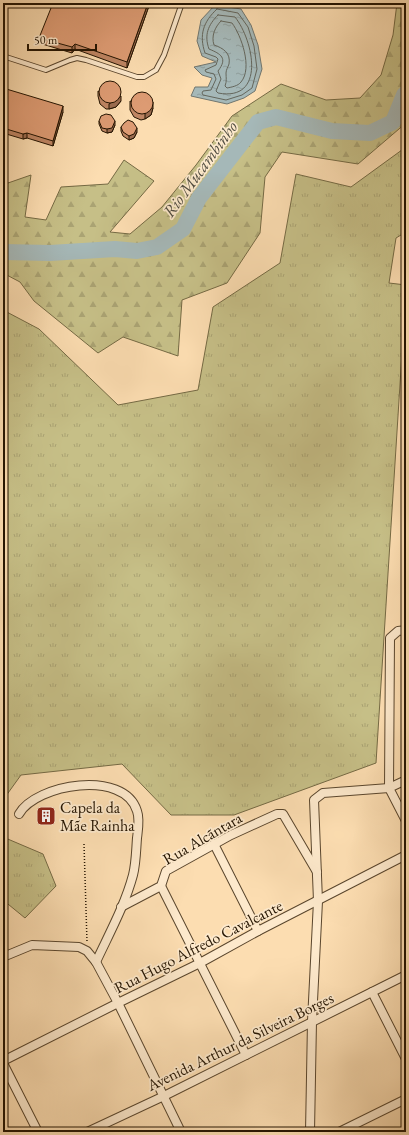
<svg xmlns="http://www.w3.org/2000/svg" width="409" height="1135" font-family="'EB Garamond',serif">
	<defs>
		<pattern id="grass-tufts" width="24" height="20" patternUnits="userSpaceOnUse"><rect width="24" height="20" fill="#c6bf87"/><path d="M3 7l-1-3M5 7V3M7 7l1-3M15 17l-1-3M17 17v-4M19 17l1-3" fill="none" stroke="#aaa373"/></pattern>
		<pattern id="forest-firs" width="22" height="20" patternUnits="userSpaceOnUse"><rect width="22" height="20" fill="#c6bf87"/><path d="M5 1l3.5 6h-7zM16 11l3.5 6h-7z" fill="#aaa373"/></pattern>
		<pattern id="water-ripples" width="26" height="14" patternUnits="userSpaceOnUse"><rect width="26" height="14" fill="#a5b8b8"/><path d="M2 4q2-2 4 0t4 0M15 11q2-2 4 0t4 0" fill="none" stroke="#8e9d9c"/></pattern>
	</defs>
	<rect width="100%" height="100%" fill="#fcddb1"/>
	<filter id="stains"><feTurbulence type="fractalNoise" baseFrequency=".005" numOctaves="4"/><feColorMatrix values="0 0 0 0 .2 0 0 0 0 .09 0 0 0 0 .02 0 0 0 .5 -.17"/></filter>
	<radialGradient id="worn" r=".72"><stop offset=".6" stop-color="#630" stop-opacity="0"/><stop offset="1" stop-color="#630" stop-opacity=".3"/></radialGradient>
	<g fill="url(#grass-tufts)" stroke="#756a44">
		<path d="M 406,147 L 406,232 L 396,238 L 389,283 L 406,285 L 406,337 L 403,337 L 376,763 L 234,815 L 171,815 L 122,764 L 21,775 L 3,800 L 3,310 L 39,329 L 118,405 L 198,390 L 213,307 L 280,263 L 296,174 L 351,187 Z"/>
		<path d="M 3,837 L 43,854 L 56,886 L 25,918 L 3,900 Z"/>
	</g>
	<path fill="url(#forest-firs)" stroke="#756a44" d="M 397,3 L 406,3 L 406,123 L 358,164 L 282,152 L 265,177 L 260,233 L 227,283 L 182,300 L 178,356 L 123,337 L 98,353 L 34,301 L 20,282 L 3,273 L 3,175 L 8,183 L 31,175 L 25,217 L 46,220 L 61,187 L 108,184 L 124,160 L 154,181 L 110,232 L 130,234 L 162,207 L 196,165 L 232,116 L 281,84 L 326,100 L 360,98 L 381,75 L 393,35 Z"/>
	<path fill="url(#water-ripples)" stroke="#71766f" d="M 215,5 L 241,9 L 251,25 L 258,45 L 262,69 L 255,91 L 244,98 L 227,104 L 191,96 L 195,87 L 208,87 L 212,78 L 202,75 L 194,67 L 216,62 L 202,56 L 197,41 L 201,20 Z"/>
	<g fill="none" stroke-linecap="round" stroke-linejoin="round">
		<g stroke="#64665c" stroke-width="1">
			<path d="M 217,9 L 238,13 L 248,27 L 254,46 L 257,69 L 252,88 L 242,95 L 226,100 L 203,95 L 202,93 L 203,91 L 211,90 L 216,79 L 214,74 L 206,72 L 205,70 L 216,65 L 218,59 L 216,57 L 205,53 C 199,35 203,22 217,9 Z"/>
			<path d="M 218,15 L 235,17 C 254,41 266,102 218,93 L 216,91 L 221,79 L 218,71 C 228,58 221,54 209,49 C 204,35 208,25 218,15 Z"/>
			<path d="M 221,21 L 232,23 C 241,35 253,68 241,82 C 238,86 232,87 227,88 L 225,86 C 227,81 226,78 226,73 C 226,70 228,67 229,64 C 231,53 223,48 214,45 C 211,36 215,27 221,21 Z"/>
		</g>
		<path stroke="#a5b8b8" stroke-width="16" d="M 3,252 L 50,253 L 115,249 L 137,251 L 157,247 L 183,229 L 199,198 L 258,122 L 276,117 L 332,131 L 370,133 L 393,122 L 404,95 L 406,93"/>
		<defs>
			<path id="lane" d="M 3,56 L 46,70 L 70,60 L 77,58 L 86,60 L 137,77 L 144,77 L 156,70 L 164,55 L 182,3"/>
			<g id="street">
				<path d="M 406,630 L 398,631 L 390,638 L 389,788 L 406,821"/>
				<path d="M 19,814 C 36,784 124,769 137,811 C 140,819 138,830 137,838 C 136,851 136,863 133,875 C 125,905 109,934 96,962"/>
				<path d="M 214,844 L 258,931"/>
				<path d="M 161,886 L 246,1055"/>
				<path d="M 121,907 L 161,886 L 166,871 L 231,835 L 277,814 L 283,814 L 317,872"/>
				<path d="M 3,957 L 32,945 L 79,947 L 87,951 L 96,962 L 118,1003 L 181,1132"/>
				<path d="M 372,992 L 406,1059"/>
				<path d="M 3,1061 L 118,1003 L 200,963 L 258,931 L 406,855"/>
				<path d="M 3,1063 L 38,1132"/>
				<path d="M 87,1132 L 164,1096 L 406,975"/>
				<path d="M 310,1132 L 312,1021 L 318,901 L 314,800 L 323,793 L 389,788 L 406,780"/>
				<path d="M 339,1132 L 406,1099"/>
			</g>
		</defs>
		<use href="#lane" stroke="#5a462d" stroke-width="6"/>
		<use href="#street" stroke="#5a462d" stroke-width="10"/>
		<path stroke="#241401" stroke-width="1.5" stroke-dasharray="1 2" stroke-linecap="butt" d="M 84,844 L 87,942"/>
		<use href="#lane" stroke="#fde9cc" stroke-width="4"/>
		<use href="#street" stroke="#fde9cc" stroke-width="8"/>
	</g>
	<g fill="#be8563" stroke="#241401">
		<path d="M 150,3 L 127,68 L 75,49 L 72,53 L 39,43 L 39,38 Z"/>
		<path d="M 3,88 L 63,112 L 53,146 L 27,138 L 23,139 L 3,133 Z"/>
		<path d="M 98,91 L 121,101 L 116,107 L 109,109 L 106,109 L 100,104 L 98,96 Z"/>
		<path d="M 130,101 L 153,108 L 151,115 L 145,119 L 141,120 L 134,117 L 130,110 Z"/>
		<path d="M 99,121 L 115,125 L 112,132 L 107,133 L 102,131 L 99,124 Z"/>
		<path d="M 121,127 L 137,132 L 134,138 L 129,140 L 123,136 L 121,131 Z"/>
	</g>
	<g fill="#9b6c50" stroke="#241401">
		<path d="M 148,3 L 150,3 L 127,68 L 127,62 Z"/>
		<path d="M 75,44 L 75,49 L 72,53 L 72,47 Z"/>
		<path d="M 121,96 L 121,101 L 116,107 L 109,109 L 109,104 Z"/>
		<path d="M 153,102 L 153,108 L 151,115 L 145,119 L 145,114 Z"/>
		<path d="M 63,106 L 63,112 L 53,146 L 53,141 Z"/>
		<path d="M 115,121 L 115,125 L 112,132 L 107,133 L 107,129 Z"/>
		<path d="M 137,128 L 137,132 L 134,138 L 129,140 L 129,136 Z"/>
		<path d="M 27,133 L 27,138 L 23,139 L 23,134 Z"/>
		<path d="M 51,817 L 51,819 L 43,821 L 43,819 Z"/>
	</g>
	<g fill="#dd9b73" stroke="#241401">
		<path d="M 53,3 L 148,3 L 127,62 L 75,44 L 72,47 L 39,38 Z"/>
		<circle cx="110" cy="92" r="11"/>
		<path d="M 3,88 L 63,106 L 53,141 L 27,133 L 23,134 L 3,128 Z"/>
		<circle cx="142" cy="103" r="11"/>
		<path d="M 106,114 L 111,115 L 115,121 L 112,128 L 107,129 L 102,128 L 99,121 L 101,116 Z"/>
		<path d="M 128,120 L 133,122 L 137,128 L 134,134 L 129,136 L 123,132 L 121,127 L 124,123 Z"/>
		<path d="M 48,808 L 51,817 L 43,819 L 40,811 Z"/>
	</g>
	<defs>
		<symbol id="building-square" viewBox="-11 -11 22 22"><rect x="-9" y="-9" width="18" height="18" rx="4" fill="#8f2418" stroke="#fde9cc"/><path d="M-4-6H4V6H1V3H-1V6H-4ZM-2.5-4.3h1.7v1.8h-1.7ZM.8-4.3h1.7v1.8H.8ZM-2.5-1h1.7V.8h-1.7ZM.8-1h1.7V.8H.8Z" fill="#fff"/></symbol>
	</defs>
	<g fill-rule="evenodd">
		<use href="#building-square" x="35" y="805" width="22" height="22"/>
	</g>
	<g text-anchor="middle" stroke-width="3.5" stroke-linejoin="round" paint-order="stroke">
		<g font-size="16" fill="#241401" stroke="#fde9cc" text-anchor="start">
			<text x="60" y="813">Capela da<tspan x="60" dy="18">Mãe Rainha</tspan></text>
		</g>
		<g font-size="16" fill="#241401" stroke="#fde9cc">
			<text transform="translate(202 838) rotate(-30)" y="6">Rua Alcãntara</text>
			<text transform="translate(198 946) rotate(-27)" y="6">Rua Hugo Alfredo Cavalcante</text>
			<text transform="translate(240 1041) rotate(-26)" y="6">Avenida Arthur da Silveira Borges</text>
		</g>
		<g font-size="17" font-style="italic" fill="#514d41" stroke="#fde9cc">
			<text transform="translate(200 169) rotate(-54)" y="6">Rio Mucambinho</text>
		</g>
	</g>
	<rect width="409" height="1135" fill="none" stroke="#fcddb1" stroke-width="16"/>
	<rect x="4" y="4" width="401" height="1127" fill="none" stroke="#241401" stroke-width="2"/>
	<rect x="8" y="8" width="393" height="1119" fill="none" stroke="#241401"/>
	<path d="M28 44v6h68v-6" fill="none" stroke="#241401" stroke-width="2"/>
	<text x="34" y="44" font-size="12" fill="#241401" stroke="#fde9cc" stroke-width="3" paint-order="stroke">50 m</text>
	<rect width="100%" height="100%" filter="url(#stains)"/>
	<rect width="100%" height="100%" fill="url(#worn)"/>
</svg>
